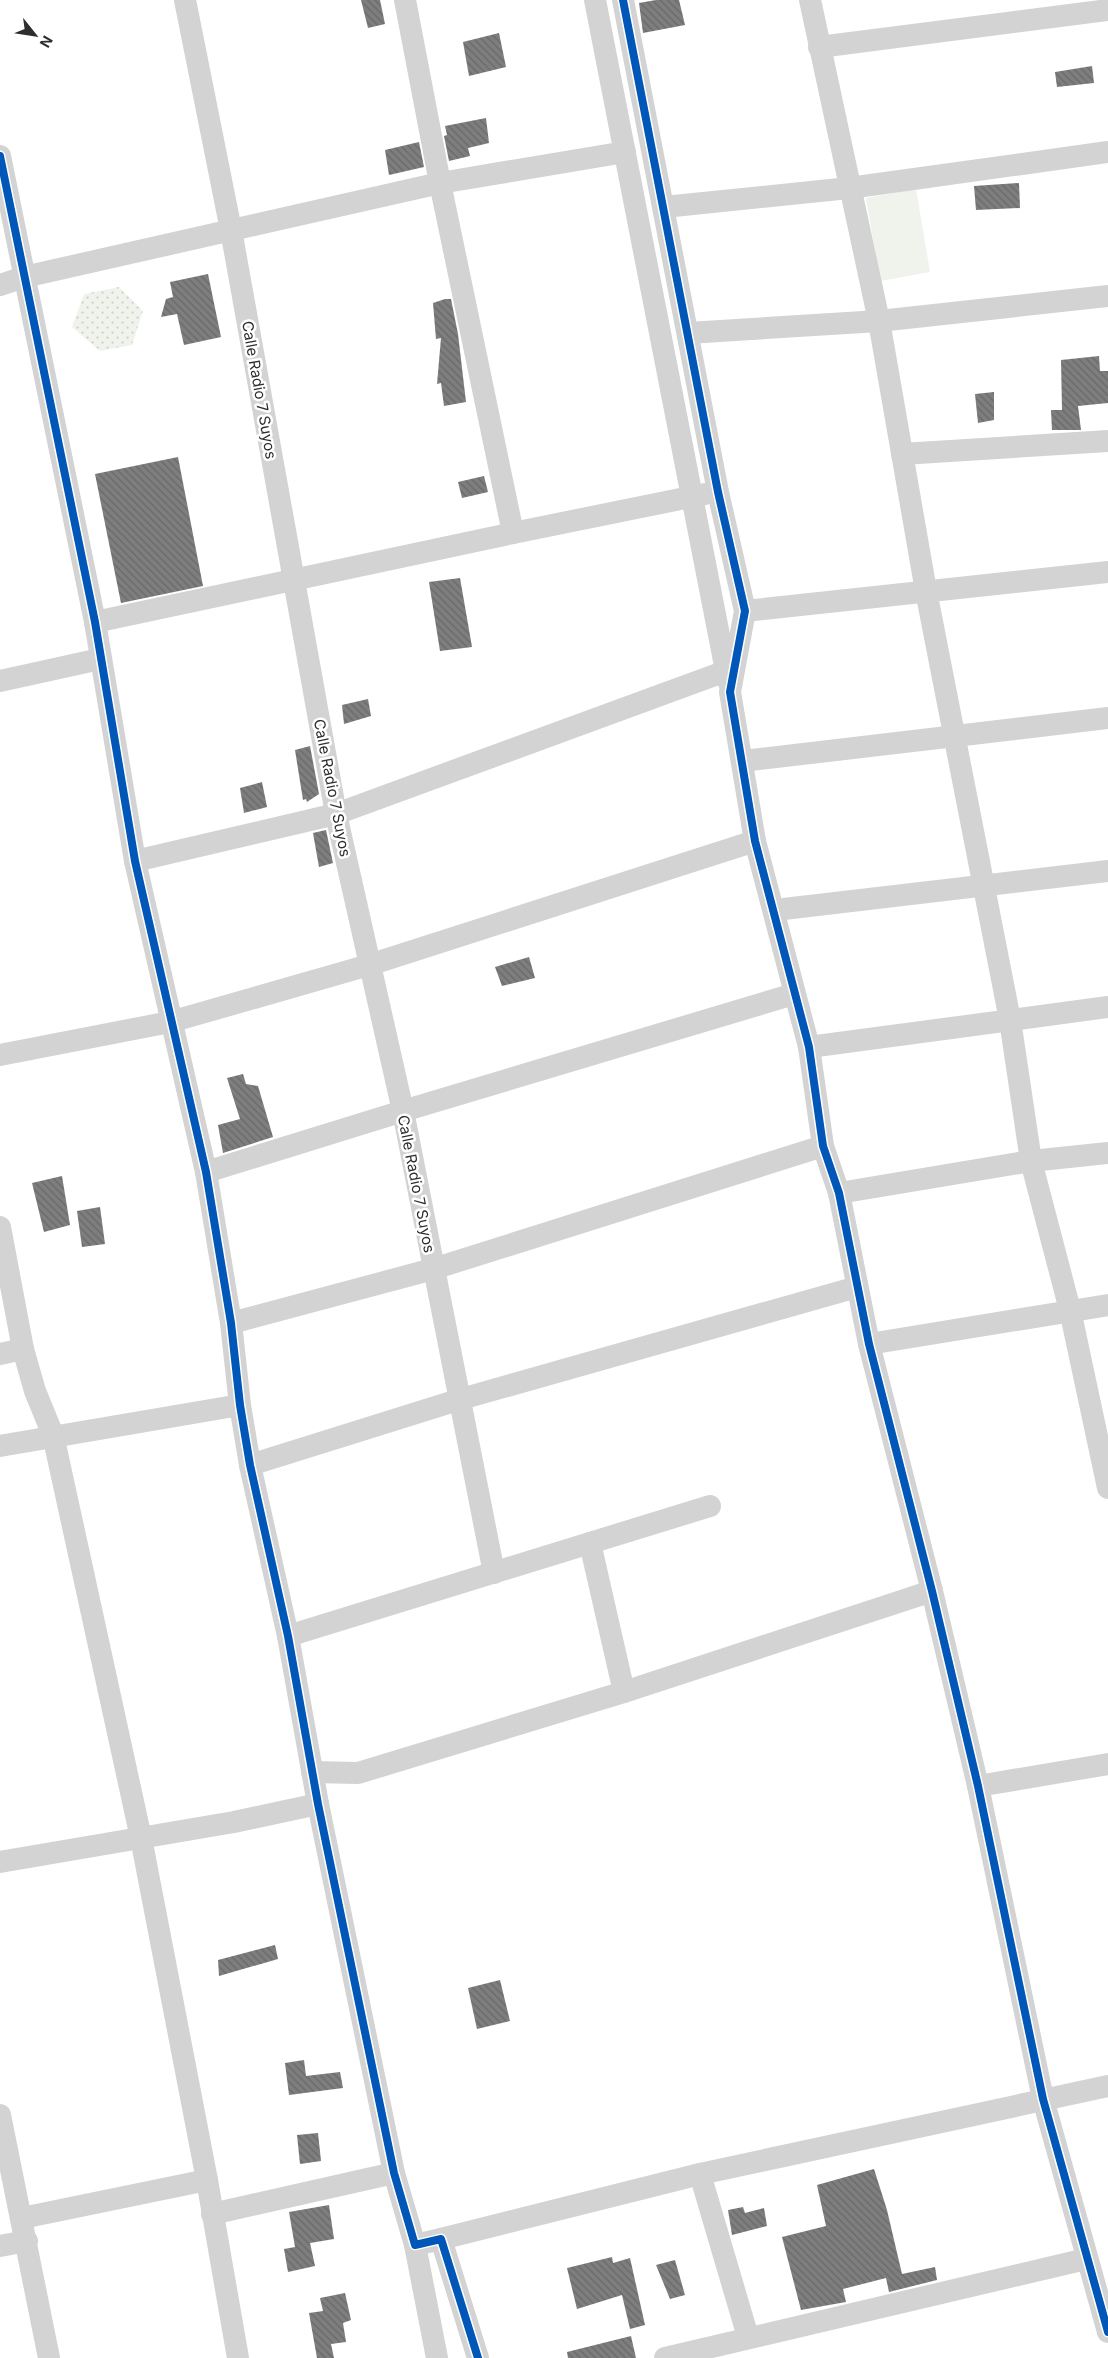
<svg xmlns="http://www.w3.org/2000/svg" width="1108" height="2358" font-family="Inter,sans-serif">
	<defs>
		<pattern id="park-dots" width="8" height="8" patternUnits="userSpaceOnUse" patternTransform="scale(1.25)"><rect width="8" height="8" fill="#eff3ec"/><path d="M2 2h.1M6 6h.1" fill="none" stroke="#cdd1cb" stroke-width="1.8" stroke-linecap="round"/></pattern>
		<pattern id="building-back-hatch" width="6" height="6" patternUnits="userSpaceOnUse" patternTransform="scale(1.25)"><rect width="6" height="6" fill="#7e7e7e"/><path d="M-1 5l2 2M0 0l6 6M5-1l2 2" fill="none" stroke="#686868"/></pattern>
	</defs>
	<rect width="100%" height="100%" fill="#fff"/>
	<path fill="url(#park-dots)" d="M 119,287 L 143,311 L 132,345 L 100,351 L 72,327 L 84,294 Z"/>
	<path fill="#eff3ec" d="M 916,189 L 930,272 L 880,281 L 866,198 Z"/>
	<g fill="url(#building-back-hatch)">
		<path d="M 361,0 L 380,0 L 385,24 L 368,28 Z"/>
		<path d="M 656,0 L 679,0 L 685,25 L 643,33 L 639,3 Z"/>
		<path d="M 499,33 L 506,67 L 469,76 L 463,42 Z"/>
		<path d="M 1092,66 L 1094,83 L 1057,87 L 1055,72 Z"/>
		<path d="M 486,118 L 489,143 L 468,148 L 470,156 L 449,161 L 444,136 L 447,135 L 445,126 Z"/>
		<path d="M 419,142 L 424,167 L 389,175 L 385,150 Z"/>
		<path d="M 1019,183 L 1020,208 L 976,210 L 974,186 Z"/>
		<path d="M 208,274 L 221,337 L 184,345 L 177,314 L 161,317 L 166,299 L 173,297 L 170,282 Z"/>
		<path d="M 445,299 L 451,299 L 458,334 L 466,402 L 444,406 L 441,383 L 437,384 L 441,338 L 436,339 L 433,303 Z"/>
		<path d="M 1099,356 L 1100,371 L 1108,371 L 1108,403 L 1078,406 L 1081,430 L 1052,430 L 1051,410 L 1062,410 L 1061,360 Z"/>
		<path d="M 994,392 L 994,420 L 978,423 L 975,394 Z"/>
		<path d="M 178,457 L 203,586 L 121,603 L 95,474 Z"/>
		<path d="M 484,476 L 488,492 L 462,498 L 458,482 Z"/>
		<path d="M 460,578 L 472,647 L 440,651 L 429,582 Z"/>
		<path d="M 368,699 L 371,716 L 344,724 L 342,705 Z"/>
		<path d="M 310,746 L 319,794 L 307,802 L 306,799 L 303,800 L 295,750 Z"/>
		<path d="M 262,782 L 267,807 L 244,813 L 240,788 Z"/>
		<path d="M 326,830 L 333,863 L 319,867 L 313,833 Z"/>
		<path d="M 529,957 L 535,978 L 502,986 L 495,967 Z"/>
		<path d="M 243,1074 L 246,1084 L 258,1086 L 273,1137 L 223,1153 L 218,1125 L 240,1119 L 227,1078 Z"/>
		<path d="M 62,1176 L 70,1225 L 44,1232 L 32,1183 Z"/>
		<path d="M 100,1207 L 105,1244 L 82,1247 L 77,1211 Z"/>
		<path d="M 275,1945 L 278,1959 L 219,1976 L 218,1960 Z"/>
		<path d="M 500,1980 L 510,2021 L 477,2029 L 468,1988 Z"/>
		<path d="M 304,2060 L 306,2076 L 340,2072 L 343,2088 L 289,2095 L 285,2063 Z"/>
		<path d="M 318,2133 L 321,2161 L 300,2164 L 297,2135 Z"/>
		<path d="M 874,2169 L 887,2210 L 902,2274 L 935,2267 L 937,2280 L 889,2292 L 886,2278 L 843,2289 L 846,2302 L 801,2310 L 782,2237 L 826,2226 L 817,2185 Z"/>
		<path d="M 329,2205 L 334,2239 L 310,2243 L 315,2266 L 288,2272 L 284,2249 L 295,2247 L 289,2212 Z"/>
		<path d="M 743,2207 L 745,2213 L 764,2208 L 767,2226 L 732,2235 L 728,2210 Z"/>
		<path d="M 612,2257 L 613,2263 L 630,2258 L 645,2325 L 630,2329 L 622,2295 L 577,2309 L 567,2268 Z"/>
		<path d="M 675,2260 L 685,2295 L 670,2299 L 656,2265 Z"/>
		<path d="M 345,2293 L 351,2320 L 343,2323 L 346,2342 L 331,2344 L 334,2358 L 317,2358 L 309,2313 L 323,2311 L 320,2298 Z"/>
		<path d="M 631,2336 L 636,2358 L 568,2358 L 567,2352 Z"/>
	</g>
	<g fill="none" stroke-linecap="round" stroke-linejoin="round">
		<g stroke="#d3d3d3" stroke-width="22">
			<path d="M 185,0 L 231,230 L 336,814 L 403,1111 L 494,1573"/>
			<path d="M 405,0 L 440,183 L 513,533"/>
			<path d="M 595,0 L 728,681"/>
			<path d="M 623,0 L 718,492 L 745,611 L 730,692 L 755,841 L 809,1047 L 823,1146 L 839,1193 L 869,1344 L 932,1591 L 978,1786 L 1043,2099 L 1108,2332"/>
			<path d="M 810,0 L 879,321 L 926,591 L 1010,1020 L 1031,1161 L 1070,1310 L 1108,1488"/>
			<path d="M 819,47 L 1108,10"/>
			<path d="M 0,156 L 95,622 L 135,861 L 206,1172 L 231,1323 L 240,1405 L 250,1465 L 288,1636 L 318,1804 L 394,2173 L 415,2245 L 441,2239 L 478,2358"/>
			<path d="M 664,207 L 849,188 L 1108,152"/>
			<path d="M 0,285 L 24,277 L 440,183 L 625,152"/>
			<path d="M 688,333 L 879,321 L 1108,296"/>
			<path d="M 902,454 L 1108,441"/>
			<path d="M 745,611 L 1108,572"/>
			<path d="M 95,622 L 513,533 L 705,494"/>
			<path d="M 0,681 L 100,659"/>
			<path d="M 743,761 L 1108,718"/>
			<path d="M 135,861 L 336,814 L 726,671"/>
			<path d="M 775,910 L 1108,871"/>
			<path d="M 809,1047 L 1108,1007"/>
			<path d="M 0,1055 L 170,1022 L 369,965 L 755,841"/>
			<path d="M 206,1172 L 403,1111 L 794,994"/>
			<path d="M 839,1193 L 1031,1161 L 1108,1153"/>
			<path d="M 0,1227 L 23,1349 L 35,1391 L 53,1435 L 141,1838 L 207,2180 L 238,2358"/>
			<path d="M 231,1323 L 433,1269 L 823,1146"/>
			<path d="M 869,1344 L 1108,1305"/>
			<path d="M 0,1354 L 23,1349"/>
			<path d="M 0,1446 L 240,1405"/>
			<path d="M 250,1465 L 461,1399 L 857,1287"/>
			<path d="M 590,1543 L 624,1692"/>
			<path d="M 288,1636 L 710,1506"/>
			<path d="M 312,1772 L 358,1773 L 624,1692 L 932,1591"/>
			<path d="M 978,1786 L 1108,1764"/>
			<path d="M 0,1862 L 234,1822 L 318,1804"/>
			<path d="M 0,2115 L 49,2358"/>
			<path d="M 700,2174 L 748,2337"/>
			<path d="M 212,2214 L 394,2173"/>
			<path d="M 22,2218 L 207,2180"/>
			<path d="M 441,2239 L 700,2174 L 1108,2086"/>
			<path d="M 415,2245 L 437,2358"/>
			<path d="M 0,2246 L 27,2241"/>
			<path d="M 665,2358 L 1086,2259"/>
		</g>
		<defs>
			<g id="cycleway">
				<path d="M 623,0 L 718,492 L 745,611 L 730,692 L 755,841 L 809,1047 L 823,1146 L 839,1193 L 869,1344 L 932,1591 L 978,1786 L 1043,2099 L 1108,2332"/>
				<path d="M 0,156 L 95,622 L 135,861 L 206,1172 L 231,1323 L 240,1405 L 250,1465 L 288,1636 L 318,1804 L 394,2173 L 415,2245 L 441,2239 L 478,2358"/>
			</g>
		</defs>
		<use href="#cycleway" stroke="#fff" stroke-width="11"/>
		<use href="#cycleway" stroke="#0057b8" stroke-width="8"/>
	</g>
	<g text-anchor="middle" stroke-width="5" stroke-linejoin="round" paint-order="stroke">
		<g font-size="15" fill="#2e2e2e" stroke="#fff">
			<text transform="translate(259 390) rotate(80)" y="5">Calle Radio 7 Suyos</text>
			<text transform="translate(332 788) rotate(79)" y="5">Calle Radio 7 Suyos</text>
			<text transform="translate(416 1184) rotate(79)" y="5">Calle Radio 7 Suyos</text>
		</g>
	</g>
	<g transform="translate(35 35) rotate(120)" stroke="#ffffff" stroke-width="4" paint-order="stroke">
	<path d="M0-4L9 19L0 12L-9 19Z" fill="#2e2e2e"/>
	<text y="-8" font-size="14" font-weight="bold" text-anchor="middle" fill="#2e2e2e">N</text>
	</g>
</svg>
